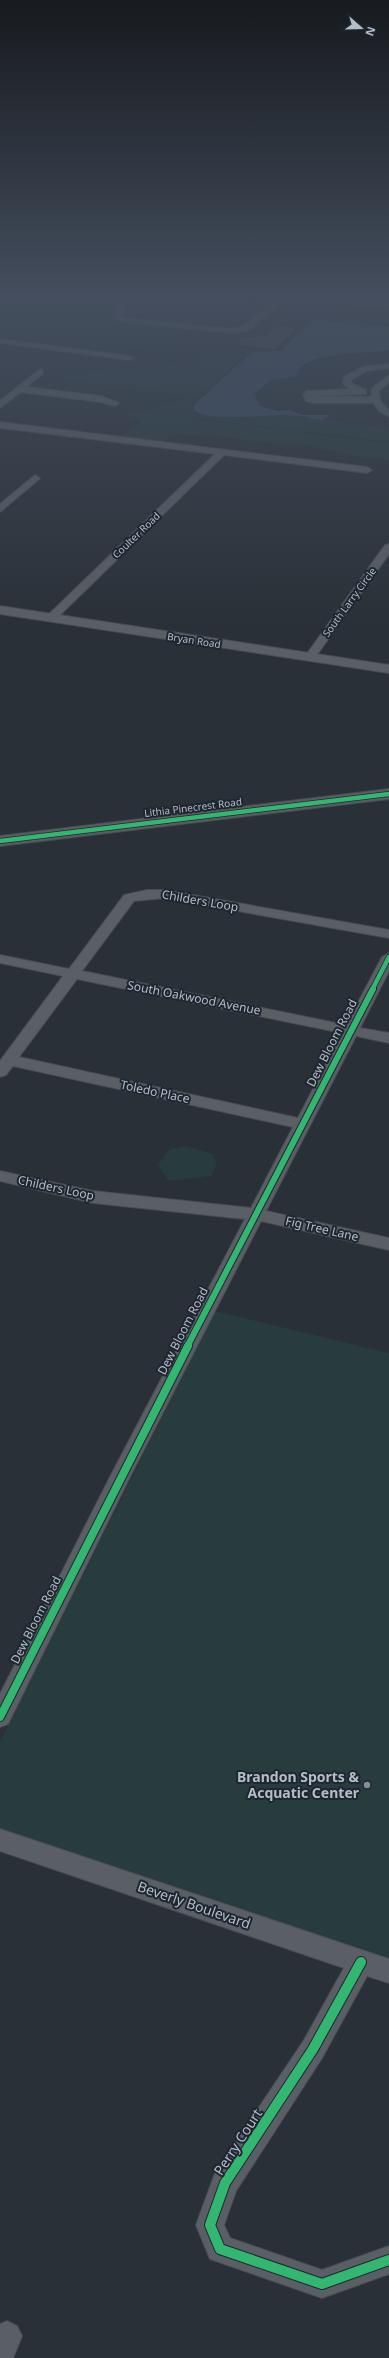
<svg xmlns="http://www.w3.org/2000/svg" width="389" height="2358" font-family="'Noto Sans',sans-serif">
	<rect width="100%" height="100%" fill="#2a3037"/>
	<g fill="#283b3d">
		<path d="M 0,297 L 24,297 L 75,302 L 104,299 L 94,306 L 117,309 L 110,318 L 115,323 L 178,331 L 162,346 L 148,344 L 144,347 L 0,331 Z"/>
		<path d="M 212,351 L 246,354 L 191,404 L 191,410 L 194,414 L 190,419 L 389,443 L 389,460 L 354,456 L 297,443 L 270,443 L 217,436 L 176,434 L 169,437 L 164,444 L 119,438 L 140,422 L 125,416 C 140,410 157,411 170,402 L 177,403 L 187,395 L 62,380 L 75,375 L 119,368 L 155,369 L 169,364 L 193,368 Z"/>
		<path d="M 198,414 L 221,417 L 287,415 L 389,428 L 389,442 L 194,418 Z"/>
		<path d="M 186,1146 L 212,1154 L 217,1164 L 211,1176 L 169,1181 L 158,1165 L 170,1149 Z"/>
		<path d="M 215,1311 L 389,1353 L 389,1960 L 354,1946 L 353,1948 L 0,1829 L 0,1742 Z"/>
	</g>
	<path fill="#394b60" d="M 317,320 L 389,327 L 389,350 C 366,355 304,349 296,376 L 271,380 L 254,394 L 260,406 L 278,411 L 291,410 L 301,415 L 330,415 L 322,420 C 310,418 298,415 285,415 C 266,415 207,422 194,410 L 194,405 L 252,352 L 281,351 L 308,325 Z"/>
	<path fill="#41454b" stroke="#52585f" d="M 277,327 L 294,329 L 275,348 L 240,344 L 240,340 L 268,336 Z"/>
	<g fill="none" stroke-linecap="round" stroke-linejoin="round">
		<defs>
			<g id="minor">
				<path d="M 278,297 L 287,297 L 250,330 L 232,333 L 121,322 L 112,317 L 118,310 L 114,303 L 118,301 L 126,306 L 126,310 L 121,316 L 123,318 L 232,329 L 244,326 Z"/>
				<path d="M 0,339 L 129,356 L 133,358 L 129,360 L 0,343 Z"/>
				<path d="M 389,364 L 389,368 L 367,371 L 351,380 L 351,383 L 366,390 L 366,394 L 312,396 L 371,397 L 372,388 L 389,375 L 389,382 L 379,391 C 379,400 382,404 389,410 L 389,417 L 379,411 L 373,403 L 314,403 L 306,401 L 303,394 L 307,391 L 350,389 L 343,384 L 344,377 L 362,367 Z"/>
				<path d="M 40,369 L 43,370 L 43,374 L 26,387 L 101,396 L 119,403 L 115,406 L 100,402 L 21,392 L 0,408 L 0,401 Z"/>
				<path d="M 0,422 L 367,467 L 372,470 L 367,473 L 224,455 L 55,620 L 47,620 L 47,616 L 215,454 L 0,428 Z"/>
				<path d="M 35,475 L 40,478 L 38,480 L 0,512 L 0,504 Z"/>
				<path d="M 389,544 L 389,554 L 314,659 L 306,659 L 304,657 L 306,655 L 385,545 Z"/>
				<path d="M 147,890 L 165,890 L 389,930 L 389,938 L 165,898 L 134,901 L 82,971 L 346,1025 L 382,957 L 389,953 L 389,971 L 360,1028 L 389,1033 L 389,1043 L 356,1036 L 266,1211 L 389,1238 L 389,1250 L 261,1221 L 131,1475 L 8,1724 L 0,1727 L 0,1694 L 111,1475 L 245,1219 L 93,1203 L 0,1181 L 0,1171 L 93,1191 L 251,1208 L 293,1127 L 13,1066 L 6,1075 L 0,1077 L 0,1061 L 63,976 L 0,963 L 0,955 L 69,969 L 124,895 ZM 77,979 L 342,1033 L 298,1118 L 19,1057 Z"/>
				<path d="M 0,1829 L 389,1959 L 389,1983 L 367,1976 L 322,2058 L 236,2191 L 224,2225 L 230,2238 L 322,2270 L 389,2246 L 389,2274 L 322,2298 L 210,2259 L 196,2225 L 215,2173 L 304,2040 L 344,1968 L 0,1851 Z"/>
				<path d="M 7,2321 L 17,2326 L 22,2336 L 13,2358 L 0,2358 L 0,2324 Z"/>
			</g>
			<g id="tertiary">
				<path d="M 307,297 L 341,297 L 389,302 L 389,308 L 312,300 Z"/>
				<path d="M 0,606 L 389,665 L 389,673 L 0,614 Z"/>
			</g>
			<path id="secondary" d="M 389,789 L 389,799 L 0,846 L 0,836 Z"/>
		</defs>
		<use href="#minor" stroke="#484c52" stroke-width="2"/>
		<use href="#tertiary" stroke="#484c52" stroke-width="2"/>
		<use href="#secondary" stroke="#484c52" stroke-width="2"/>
		<use href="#minor" fill="#5a5e65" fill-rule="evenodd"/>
		<use href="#tertiary" fill="#5a5e65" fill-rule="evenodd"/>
		<use href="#secondary" fill="#595d63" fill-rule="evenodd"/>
		<defs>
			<g id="cycleway-far3">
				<path d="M 0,841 L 389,794"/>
				<path d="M 372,990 L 389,957"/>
			</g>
			<path id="cycleway-far2" d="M 187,1347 L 373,989"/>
			<path id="cycleway-far1" d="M 0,1717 L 188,1346"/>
			<path id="cycleway" d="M 361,1962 L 313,2049 L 225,2183 L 210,2225 L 220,2249 L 322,2284 L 389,2260"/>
		</defs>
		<use href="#cycleway-far3" stroke="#1e2731" stroke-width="6"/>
		<use href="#cycleway-far2" stroke="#1e2731" stroke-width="8"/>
		<use href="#cycleway-far1" stroke="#1e2731" stroke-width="10"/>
		<use href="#cycleway" stroke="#1e2731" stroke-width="12"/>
		<use href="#cycleway-far3" stroke="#33b770" stroke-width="4.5"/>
		<use href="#cycleway-far2" stroke="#33b770" stroke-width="6"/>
		<use href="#cycleway-far1" stroke="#33b770" stroke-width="8"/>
		<use href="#cycleway" stroke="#33b770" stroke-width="10"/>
	</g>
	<linearGradient id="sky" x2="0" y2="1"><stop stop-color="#171a1e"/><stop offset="0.47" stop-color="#444e5e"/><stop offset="1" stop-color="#444e5e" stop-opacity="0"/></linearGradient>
	<rect width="389" height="627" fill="url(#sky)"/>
	<circle fill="#848c95" stroke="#1e2731" stroke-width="1.5" cx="367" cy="1785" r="4"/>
	<g text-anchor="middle" stroke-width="4" stroke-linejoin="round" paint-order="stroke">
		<g font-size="10" fill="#b4bdc7" stroke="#1e2731">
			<text transform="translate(136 535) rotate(-44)" y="4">Coulter Road</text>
			<text transform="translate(349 602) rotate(-54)" y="4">South Larry Circle</text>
			<text transform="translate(194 640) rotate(9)" y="4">Bryan Road</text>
			<text transform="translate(193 807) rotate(-7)" y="4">Lithia Pinecrest Road</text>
		</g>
		<g font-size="12" fill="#b4bdc7" stroke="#1e2731">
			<text transform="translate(200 901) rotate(10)" y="4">Childers Loop</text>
			<text transform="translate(194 998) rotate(11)" y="4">South Oakwood Avenue</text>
			<text transform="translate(332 1043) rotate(-63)" y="4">Dew Bloom Road</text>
			<text transform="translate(155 1092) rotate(12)" y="4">Toledo Place</text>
			<text transform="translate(56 1188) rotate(12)" y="4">Childers Loop</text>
			<text transform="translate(322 1229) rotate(13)" y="4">Fig Tree Lane</text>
			<text transform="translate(183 1331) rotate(-63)" y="4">Dew Bloom Road</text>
			<text transform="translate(36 1620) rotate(-63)" y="4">Dew Bloom Road</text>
		</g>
		<g font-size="14" font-weight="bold" fill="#b4bdc7" stroke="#1e2731" text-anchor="end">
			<text x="359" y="1782">Brandon Sports &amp;<tspan x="359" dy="16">Acquatic Center</tspan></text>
		</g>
		<g font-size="14" fill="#b4bdc7" stroke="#1e2731">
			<text transform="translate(194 1905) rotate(19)" y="5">Beverly Boulevard</text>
			<text transform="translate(238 2142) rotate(-57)" y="5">Perry Court</text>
		</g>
	</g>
	<g transform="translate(361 28) rotate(110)" stroke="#1e2731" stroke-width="3" paint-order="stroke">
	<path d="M0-3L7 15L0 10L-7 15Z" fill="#b4bdc7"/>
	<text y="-6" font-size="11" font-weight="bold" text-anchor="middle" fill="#b4bdc7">N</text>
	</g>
</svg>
